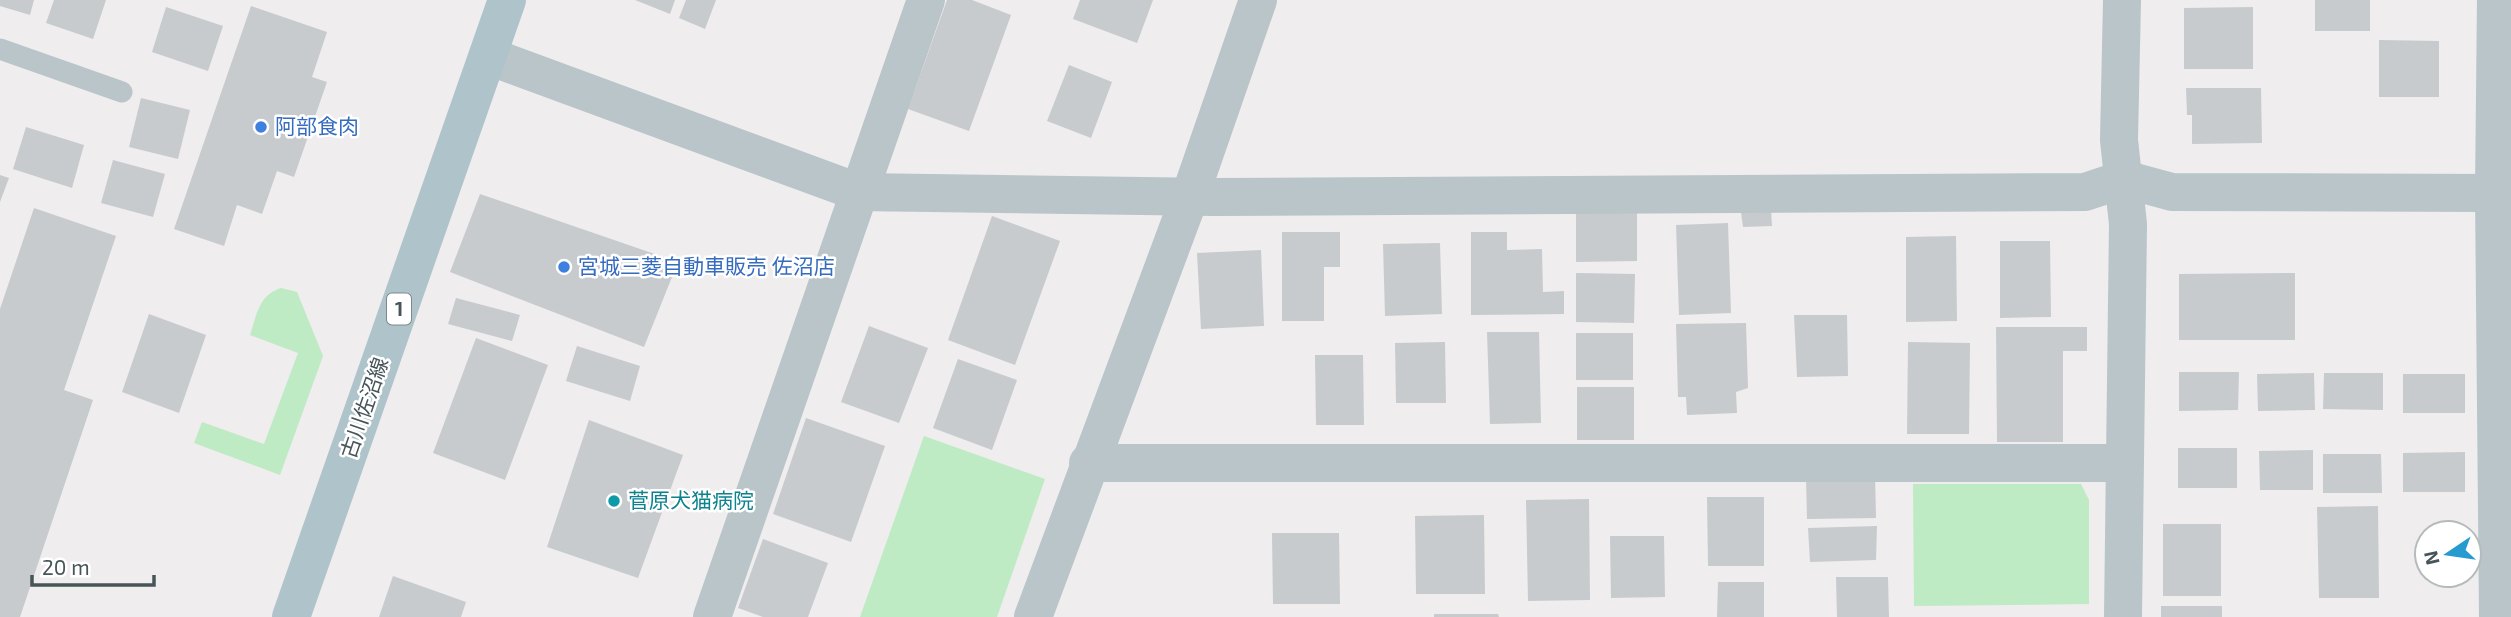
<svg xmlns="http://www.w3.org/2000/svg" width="2511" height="617" font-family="'Exo 2','Noto Sans JP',sans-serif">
	<rect width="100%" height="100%" fill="#efedee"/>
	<g fill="#beeac4">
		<path d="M 281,288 L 297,292 L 323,356 L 280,475 L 194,443 L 202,422 L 264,444 L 298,353 L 250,335 C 257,314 259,295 281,288 Z"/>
		<path d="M 924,436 L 1045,479 L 997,617 L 860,617 Z"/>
		<path d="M 1913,484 L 2081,484 L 2089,500 L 2089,604 L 1914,606 Z"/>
	</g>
	<g fill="#c7cbce">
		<path d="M 0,0 L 34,0 L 30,15 L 0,6 Z"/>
		<path d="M 54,0 L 106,0 L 93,39 L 46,23 Z"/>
		<path d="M 635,0 L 675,0 L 670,14 Z"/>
		<path d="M 686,0 L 716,0 L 705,29 L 679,18 Z"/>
		<path d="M 947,0 L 972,0 L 1011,15 L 969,131 L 908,109 Z"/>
		<path d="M 1080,0 L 1153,0 L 1137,43 L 1073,19 Z"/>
		<rect x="2315" y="0" width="55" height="31"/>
		<path d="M 251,6 L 327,32 L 312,77 L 327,82 L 294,177 L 277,171 L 262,214 L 237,205 L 224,246 L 174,229 Z"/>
		<path d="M 166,7 L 223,26 L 208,71 L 152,52 Z"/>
		<path d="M 2253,7 L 2253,69 L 2184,69 L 2184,8 Z"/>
		<path d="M 2379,40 L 2439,41 L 2439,97 L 2379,97 Z"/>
		<path d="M 1069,65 L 1112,82 L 1091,138 L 1047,121 Z"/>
		<path d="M 2186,88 L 2261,88 L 2262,143 L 2192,144 L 2192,115 L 2187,115 Z"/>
		<path d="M 141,98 L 190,110 L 178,159 L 129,147 Z"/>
		<path d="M 26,127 L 84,145 L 72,188 L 13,169 Z"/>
		<path d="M 113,160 L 165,174 L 153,217 L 101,203 Z"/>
		<path d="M 0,175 L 9,178 L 0,202 Z"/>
		<path d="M 480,194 L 678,262 L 644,347 L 450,272 Z"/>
		<path d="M 1770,194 L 1772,226 L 1743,227 L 1739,198 Z"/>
		<path d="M 34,208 L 116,236 L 64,390 L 93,400 L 20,617 L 0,617 L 0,309 Z"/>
		<path d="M 1576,212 L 1637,212 L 1637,261 L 1576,262 Z"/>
		<path d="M 992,216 L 1060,241 L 1015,365 L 948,340 Z"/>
		<path d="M 1728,223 L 1731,313 L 1679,315 L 1676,225 Z"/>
		<path d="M 1282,232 L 1340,232 L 1340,267 L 1324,267 L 1324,321 L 1282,321 Z"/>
		<path d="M 1471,232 L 1507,232 L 1507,250 L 1542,249 L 1543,292 L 1564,291 L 1564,314 L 1471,315 Z"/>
		<path d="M 1956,236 L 1957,321 L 1906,322 L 1906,237 Z"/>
		<path d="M 2000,241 L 2050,241 L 2051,317 L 2000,318 Z"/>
		<path d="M 1440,243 L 1442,314 L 1385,316 L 1383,244 Z"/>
		<path d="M 1261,250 L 1264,326 L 1201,329 L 1197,253 Z"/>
		<path d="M 1576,273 L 1635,274 L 1634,323 L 1576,322 Z"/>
		<path d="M 2295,273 L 2295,340 L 2179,340 L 2179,274 Z"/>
		<path d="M 456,298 L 520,315 L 512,341 L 448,324 Z"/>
		<path d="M 149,314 L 206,335 L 179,413 L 122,392 Z"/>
		<path d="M 1794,315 L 1847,315 L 1848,376 L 1797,377 Z"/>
		<path d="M 1746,323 L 1748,388 L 1736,392 L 1737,413 L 1687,415 L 1686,397 L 1678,397 L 1676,324 Z"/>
		<path d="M 869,326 L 928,348 L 899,423 L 841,402 Z"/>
		<path d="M 1996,327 L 2087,327 L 2087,351 L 2063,351 L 2063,442 L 1997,442 Z"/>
		<path d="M 1487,332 L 1539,332 L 1541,423 L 1490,424 Z"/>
		<rect x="1576" y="333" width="57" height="47"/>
		<path d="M 476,338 L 548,365 L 505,480 L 433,453 Z"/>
		<path d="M 1445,342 L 1446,403 L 1396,403 L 1395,343 Z"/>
		<path d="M 1908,342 L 1970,343 L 1969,434 L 1907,434 Z"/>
		<path d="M 577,346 L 640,366 L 630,401 L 566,381 Z"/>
		<path d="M 1315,355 L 1363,355 L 1364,425 L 1316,425 Z"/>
		<path d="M 958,359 L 1017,380 L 992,450 L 933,428 Z"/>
		<path d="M 2179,372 L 2239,372 L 2238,410 L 2179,411 Z"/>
		<path d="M 2314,373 L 2315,410 L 2258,411 L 2257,374 Z"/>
		<path d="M 2324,373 L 2383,373 L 2383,410 L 2323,409 Z"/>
		<rect x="2403" y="374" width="62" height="39"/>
		<rect x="1577" y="387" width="57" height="53"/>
		<path d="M 806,418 L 885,446 L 851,542 L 773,514 Z"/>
		<path d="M 589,420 L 683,455 L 638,578 L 547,547 Z"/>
		<rect x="2178" y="448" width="59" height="40"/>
		<path d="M 2313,450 L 2313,490 L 2260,490 L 2259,451 Z"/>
		<path d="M 2465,452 L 2465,492 L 2403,492 L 2403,453 Z"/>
		<path d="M 2323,454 L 2381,454 L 2382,493 L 2323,493 Z"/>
		<path d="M 1875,475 L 1876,518 L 1807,519 L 1806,476 Z"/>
		<path d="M 1707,497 L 1764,497 L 1764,566 L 1708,566 Z"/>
		<path d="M 1589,499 L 1590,600 L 1528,601 L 1526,500 Z"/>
		<path d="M 2378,506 L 2379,598 L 2319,598 L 2317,507 Z"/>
		<path d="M 1484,515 L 1485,594 L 1416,594 L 1415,516 Z"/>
		<rect x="2163" y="524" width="58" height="72"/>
		<path d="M 1877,526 L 1876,560 L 1810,562 L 1808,528 Z"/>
		<path d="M 1272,533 L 1339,533 L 1340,604 L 1273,604 Z"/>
		<path d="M 1610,536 L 1664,536 L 1665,597 L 1611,598 Z"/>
		<path d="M 763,539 L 828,563 L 808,617 L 763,617 L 738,608 Z"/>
		<path d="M 393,576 L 466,602 L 461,617 L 379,617 Z"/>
		<path d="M 1836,577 L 1888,577 L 1889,617 L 1837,617 Z"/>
		<path d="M 1718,582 L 1764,582 L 1764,617 L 1717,617 Z"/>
		<rect x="2161" y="606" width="61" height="11"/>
		<path d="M 1434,614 L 1498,614 L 1499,617 L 1434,617 Z"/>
	</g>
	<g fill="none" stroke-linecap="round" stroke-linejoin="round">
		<path stroke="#b9c5c9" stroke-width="21" d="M 0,49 L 122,92"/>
		<g stroke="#b9c5c9" stroke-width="38">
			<path d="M 2122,0 L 2119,140 L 2128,224 L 2123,617"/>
			<path d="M 2496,0 L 2494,193 L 2498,617"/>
			<path d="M 488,56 L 858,192 L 1214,197 L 2085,192 L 2124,179 L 2172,192 L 2494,193"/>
			<path d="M 1088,463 L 2123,463"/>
			<path d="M 712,617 L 926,0"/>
			<path d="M 1033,617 L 1190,196 L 1258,0"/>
		</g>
		<path stroke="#aec3ca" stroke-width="38" d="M 291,617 L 507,0"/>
	</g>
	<g fill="#3f7fe0" stroke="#fff" stroke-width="2.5">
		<circle cx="261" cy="127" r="7"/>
		<circle cx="564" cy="267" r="7"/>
	</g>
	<circle fill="#0f9aa8" stroke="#fff" stroke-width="2.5" cx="614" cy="501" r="7"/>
	<g text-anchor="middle" stroke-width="5" stroke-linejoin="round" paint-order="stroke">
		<rect fill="#fff" stroke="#7e888b" stroke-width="2" x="387" y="293.5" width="24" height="31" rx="5"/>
		<g font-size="19" font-weight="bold" fill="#475559">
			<text x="399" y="316">1</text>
		</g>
		<g font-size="21" fill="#366cbe" stroke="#fff" text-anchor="start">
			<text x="275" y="134">阿部食肉</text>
			<text x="578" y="274">宮城三菱自動車販売 佐沼店</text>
		</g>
		<g font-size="21" fill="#475559" stroke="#fff">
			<text transform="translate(365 408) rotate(-71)" y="7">古川佐沼線</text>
		</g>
		<g font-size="21" fill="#0d838f" stroke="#fff" text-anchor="start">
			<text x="628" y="508">菅原犬猫病院</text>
		</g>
	</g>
	<g transform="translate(2448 554) rotate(257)"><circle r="33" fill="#ffffff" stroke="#b5bbbd" stroke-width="2"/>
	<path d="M0-5L12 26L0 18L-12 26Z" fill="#279acf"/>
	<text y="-10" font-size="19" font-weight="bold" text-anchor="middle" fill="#475559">N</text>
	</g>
	<path d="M32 575v10h122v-10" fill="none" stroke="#475559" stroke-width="3.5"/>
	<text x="42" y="575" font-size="21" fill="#475559" stroke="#ffffff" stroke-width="5" paint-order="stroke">20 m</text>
</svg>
